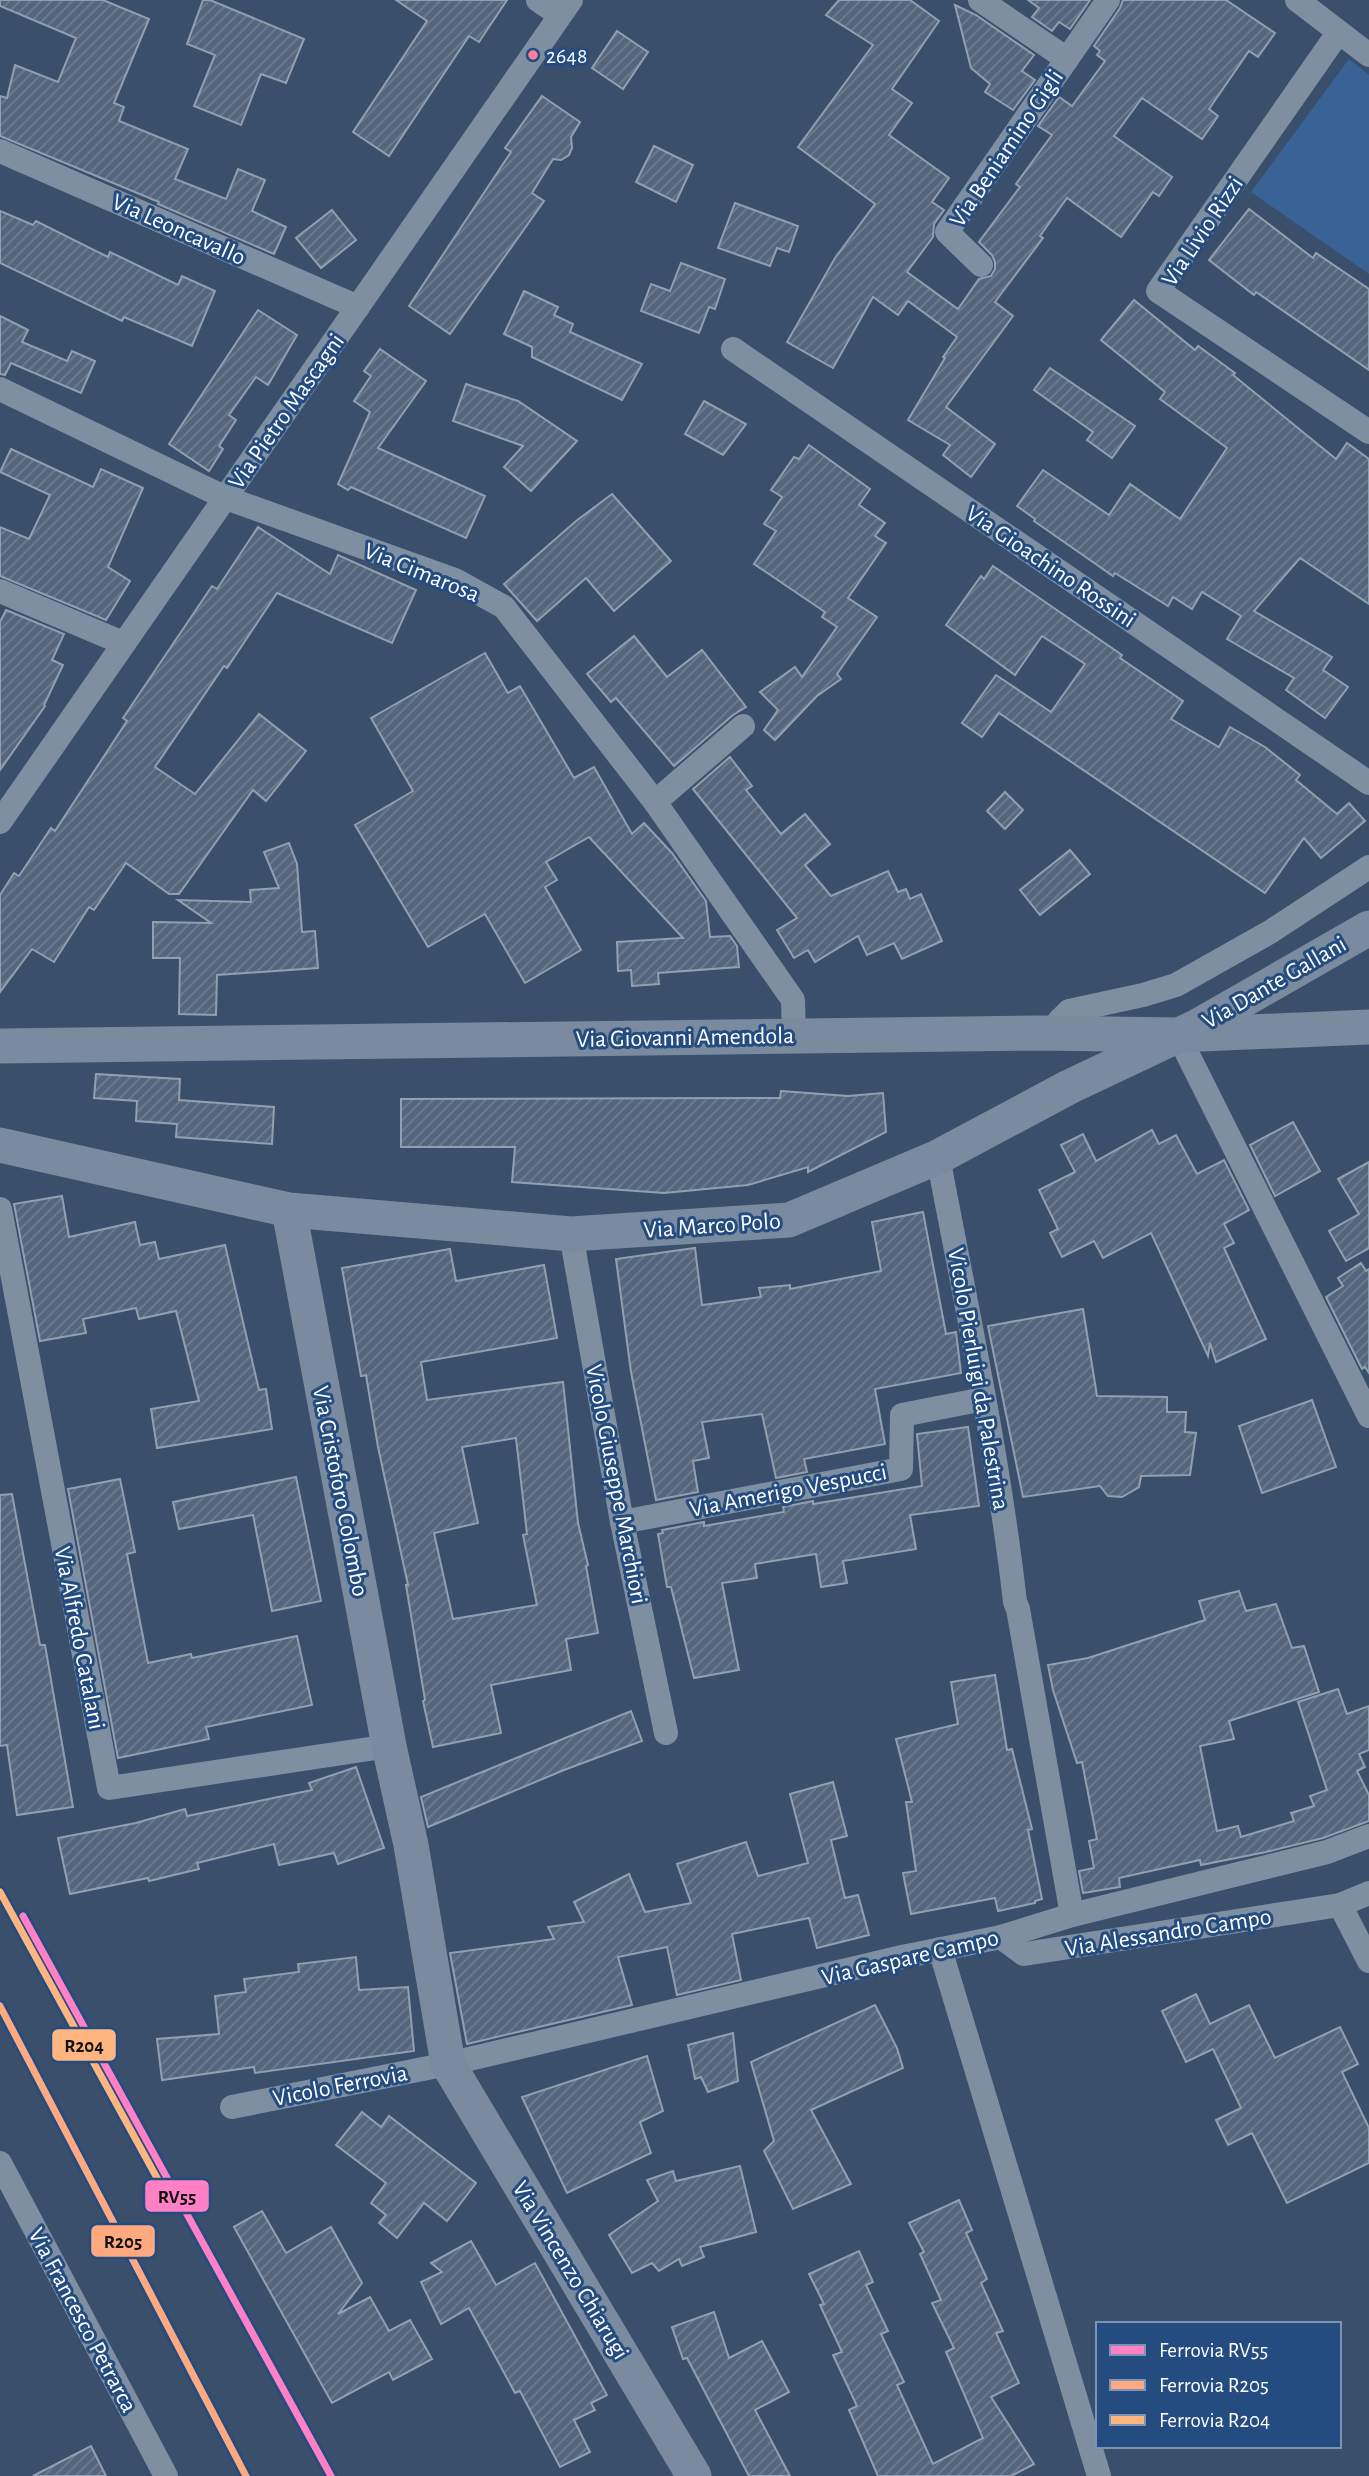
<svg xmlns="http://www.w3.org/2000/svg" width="1369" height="2476" font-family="'Alegreya Sans',sans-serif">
	<defs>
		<pattern id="building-hatch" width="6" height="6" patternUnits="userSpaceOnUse" patternTransform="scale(1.75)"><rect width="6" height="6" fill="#54667d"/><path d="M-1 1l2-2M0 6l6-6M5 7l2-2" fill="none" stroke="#6e7d90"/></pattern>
	</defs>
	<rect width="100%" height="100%" fill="#394f6c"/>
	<path fill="#396397" d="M 1349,59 L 1369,75 L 1369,274 L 1251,192 Z"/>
	<g fill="url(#building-hatch)" stroke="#929fb0" stroke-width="2" fill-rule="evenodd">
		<path d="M 0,0 L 103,0 L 149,19 L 114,103 L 124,107 L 119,121 L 188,149 L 175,179 L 226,199 L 238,169 L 265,180 L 252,211 L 286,227 L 274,254 L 158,204 L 159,202 L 0,136 L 0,96 L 7,98 L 15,65 L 58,82 L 76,38 L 0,6 Z"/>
		<path d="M 203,0 L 210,0 L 304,39 L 286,83 L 261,74 L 241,125 L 194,106 L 215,55 L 187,44 Z"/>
		<path d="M 396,0 L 507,0 L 479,42 L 469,36 L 389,156 L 353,132 L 427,21 Z"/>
		<path d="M 839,0 L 910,0 L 939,21 L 892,89 L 912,103 L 889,135 L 949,178 L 932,202 L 944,210 L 934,224 L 933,237 L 907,272 L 958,309 L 979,279 L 991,276 L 995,269 L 995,262 L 992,255 L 979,242 L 1020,187 L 1016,184 L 1052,135 L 1038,126 L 1059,97 L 1072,106 L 1105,61 L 1097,55 L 1100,51 L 1094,46 L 1120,8 L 1123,0 L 1226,0 L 1275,33 L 1258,57 L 1249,51 L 1209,109 L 1218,116 L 1202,139 L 1142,98 L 1114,136 L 1172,177 L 1159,196 L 1153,192 L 1121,237 L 1067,198 L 1040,236 L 1043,238 L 995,302 L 1013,316 L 946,407 L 995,444 L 971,477 L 943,455 L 950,445 L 908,420 L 945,358 L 943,357 L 957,337 L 908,301 L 898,315 L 873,297 L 833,368 L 787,342 L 835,258 L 875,204 L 798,147 L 873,45 L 826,15 Z"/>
		<path d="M 1028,0 L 1090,0 L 1070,29 L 1059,22 L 1052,31 L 1032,17 L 1039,8 Z"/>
		<path d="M 955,5 L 976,15 L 1034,55 L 1022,71 L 1035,80 L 1013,110 L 985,92 L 990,84 L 971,68 Z"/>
		<path d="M 617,31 L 648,52 L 623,89 L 592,68 Z"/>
		<path d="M 542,96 L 580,122 L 571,137 L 572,148 L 569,155 L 561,160 L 553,159 L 532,193 L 544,201 L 450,334 L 409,306 L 511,152 L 505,148 Z"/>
		<path d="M 654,146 L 693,165 L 676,202 L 636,182 Z"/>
		<path d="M 735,203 L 798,226 L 789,252 L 777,248 L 770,266 L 718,248 Z"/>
		<path d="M 1249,209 L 1313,258 L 1316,253 L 1369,289 L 1369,370 L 1256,292 L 1254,295 L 1209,260 Z"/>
		<path d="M 332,210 L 356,240 L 321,268 L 296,238 Z"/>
		<path d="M 0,211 L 33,225 L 36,221 L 108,257 L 110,252 L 178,285 L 182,276 L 215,291 L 192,346 L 124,317 L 122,321 L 0,263 Z"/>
		<path d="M 681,263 L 725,279 L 715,309 L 709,307 L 699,333 L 641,311 L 651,284 L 670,291 Z"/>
		<path d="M 524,291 L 558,307 L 554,315 L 573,324 L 570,332 L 642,364 L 622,400 L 532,357 L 532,347 L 504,334 Z"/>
		<path d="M 1134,300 L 1195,350 L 1198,346 L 1235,373 L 1233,375 L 1336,459 L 1347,443 L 1369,459 L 1369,604 L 1300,558 L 1254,611 L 1332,657 L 1323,670 L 1348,687 L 1325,718 L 1286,690 L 1294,678 L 1227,639 L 1241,616 L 1202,592 L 1192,609 L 1173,597 L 1168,606 L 1115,573 L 1113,576 L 1034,521 L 1035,519 L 1017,506 L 1043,470 L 1109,515 L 1130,484 L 1180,519 L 1227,448 L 1160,399 L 1165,392 L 1101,340 Z"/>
		<path d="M 258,310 L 297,335 L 268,385 L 256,377 L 229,415 L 236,420 L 219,446 L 223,449 L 209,471 L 169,444 Z"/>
		<path d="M 0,316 L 28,330 L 22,342 L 67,361 L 72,351 L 95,361 L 81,393 L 11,363 L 5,375 L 0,374 Z"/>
		<path d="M 380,349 L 426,381 L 378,448 L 485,496 L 466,538 L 351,487 L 348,490 L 338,484 L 370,412 L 354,401 L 371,376 L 364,371 Z"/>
		<path d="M 1050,368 L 1135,426 L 1112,458 L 1087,440 L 1093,432 L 1034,390 Z"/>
		<path d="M 466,384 L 518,401 L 577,441 L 531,491 L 504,467 L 523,446 L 453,421 Z"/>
		<path d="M 704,401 L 746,424 L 723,455 L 685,434 Z"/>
		<path d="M 809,445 L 870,489 L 859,505 L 885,523 L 875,536 L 886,543 L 848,598 L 877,617 L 837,674 L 841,679 L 817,696 L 775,740 L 764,730 L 778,710 L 760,692 L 795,667 L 802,677 L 837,627 L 822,617 L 825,612 L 754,564 L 776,531 L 764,524 L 782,497 L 771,490 L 794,457 L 799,459 Z"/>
		<path d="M 11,449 L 93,487 L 101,469 L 143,488 L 108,567 L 130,581 L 106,620 L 0,576 L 0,527 L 29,539 L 50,495 L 0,472 Z"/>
		<path d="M 612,494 L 671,561 L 614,611 L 586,578 L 537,621 L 504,584 L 576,521 Z"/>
		<path d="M 258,527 L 330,574 L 338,555 L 416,590 L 392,643 L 277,593 L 227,668 L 224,666 L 155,767 L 195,794 L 259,714 L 306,751 L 266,801 L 253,790 L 179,894 L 169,894 L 126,863 L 94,910 L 89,907 L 54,962 L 32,949 L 0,992 L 0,895 L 14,873 L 19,876 L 51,828 L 55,831 L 127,721 L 123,718 L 212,586 L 217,589 Z"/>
		<path d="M 993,566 L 1122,655 L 1120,658 L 1183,701 L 1171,719 L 1219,747 L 1230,727 L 1265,747 L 1300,775 L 1296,780 L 1337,814 L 1349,803 L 1365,821 L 1321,858 L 1304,838 L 1265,893 L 999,713 L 982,737 L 962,723 L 996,675 L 1051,712 L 1085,664 L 1042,636 L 1015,675 L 946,625 L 981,576 L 984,579 Z"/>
		<path d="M 6,610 L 64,634 L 52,660 L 63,665 L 44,705 L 45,706 L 0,770 L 0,622 Z"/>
		<path d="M 634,636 L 667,677 L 702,650 L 746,707 L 733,715 L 674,766 L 616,698 L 611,702 L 587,674 Z"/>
		<path d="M 485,653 L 508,693 L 520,686 L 574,778 L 594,767 L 632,834 L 644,823 L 672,853 L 706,901 L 710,937 L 730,936 L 737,946 L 739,967 L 658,973 L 659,984 L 632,986 L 631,970 L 618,971 L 617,942 L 683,938 L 589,837 L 546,862 L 557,880 L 545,887 L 581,950 L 525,983 L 485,914 L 428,947 L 355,825 L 413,791 L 371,718 Z"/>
		<path d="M 730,757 L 752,786 L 746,790 L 781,834 L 805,814 L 830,844 L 805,865 L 831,896 L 888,871 L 898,892 L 906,889 L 910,899 L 921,894 L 942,941 L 902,959 L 894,943 L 867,955 L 858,936 L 815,962 L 808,950 L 794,958 L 777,930 L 797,918 L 693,789 Z"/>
		<path d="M 1005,792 L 1023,810 L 1005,829 L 987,811 Z"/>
		<path d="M 289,843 L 297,864 L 302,932 L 315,931 L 318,968 L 217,975 L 216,1015 L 179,1014 L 180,958 L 153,958 L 153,922 L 211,923 L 178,900 L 251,902 L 250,890 L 279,888 L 264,852 Z"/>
		<path d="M 1070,850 L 1090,874 L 1040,915 L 1020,890 Z"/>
		<path d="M 96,1074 L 180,1079 L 179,1100 L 274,1107 L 272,1144 L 176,1137 L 177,1124 L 136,1121 L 137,1101 L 94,1098 Z"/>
		<path d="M 781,1091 L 848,1096 L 883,1093 L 886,1132 L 808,1172 L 808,1167 L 748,1185 L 664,1193 L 512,1182 L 515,1147 L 401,1147 L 401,1099 L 747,1098 L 780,1098 Z"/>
		<path d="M 1293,1122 L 1320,1171 L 1275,1196 L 1250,1145 Z"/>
		<path d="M 1152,1130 L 1159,1144 L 1176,1135 L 1197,1174 L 1224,1160 L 1249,1210 L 1224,1224 L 1234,1243 L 1224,1248 L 1266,1339 L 1216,1362 L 1210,1343 L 1208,1356 L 1151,1233 L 1103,1258 L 1094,1241 L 1062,1257 L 1050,1233 L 1058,1229 L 1039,1190 L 1075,1172 L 1061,1145 L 1083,1134 L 1096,1161 Z"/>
		<path d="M 1369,1162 L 1369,1248 L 1346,1261 L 1329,1231 L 1359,1214 L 1338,1179 Z"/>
		<path d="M 62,1196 L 69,1237 L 135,1222 L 140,1245 L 155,1242 L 159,1259 L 225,1245 L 259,1390 L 266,1389 L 272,1429 L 157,1448 L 151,1409 L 199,1401 L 176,1311 L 139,1319 L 136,1308 L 83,1319 L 86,1333 L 40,1341 L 14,1204 Z"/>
		<path d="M 923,1212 L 946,1334 L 956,1332 L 961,1373 L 875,1389 L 885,1444 L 804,1459 L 807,1472 L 776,1478 L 762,1414 L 702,1422 L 709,1458 L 693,1461 L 698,1492 L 656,1500 L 631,1372 L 616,1259 L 695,1248 L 702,1305 L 761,1297 L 759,1288 L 790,1285 L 790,1289 L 881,1271 L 872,1222 Z"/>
		<path d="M 450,1249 L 456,1281 L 544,1265 L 557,1338 L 421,1362 L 427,1400 L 563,1382 L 578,1523 L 588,1565 L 586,1566 L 598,1633 L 566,1639 L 571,1670 L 491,1685 L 501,1733 L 433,1747 L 423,1701 L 425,1700 L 406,1585 L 408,1585 L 378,1447 L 366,1375 L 361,1376 L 342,1268 ZM 516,1438 L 527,1534 L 523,1535 L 537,1605 L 453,1619 L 434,1533 L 478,1523 L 462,1447 Z"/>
		<path d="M 1361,1263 L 1366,1271 L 1369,1269 L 1369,1373 L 1365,1367 L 1362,1369 L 1326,1297 L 1343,1286 L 1338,1278 Z"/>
		<path d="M 1083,1309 L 1097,1396 L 1167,1397 L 1167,1412 L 1186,1412 L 1185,1432 L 1196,1433 L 1190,1475 L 1141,1476 L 1139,1487 L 1122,1497 L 1108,1496 L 1100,1486 L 1023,1497 L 988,1326 Z"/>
		<path d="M 1312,1400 L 1336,1467 L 1262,1493 L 1239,1426 Z"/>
		<path d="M 968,1427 L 979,1506 L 910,1515 L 916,1549 L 843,1561 L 847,1583 L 821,1587 L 816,1554 L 755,1564 L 757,1578 L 722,1583 L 739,1670 L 694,1678 L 671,1587 L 667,1587 L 658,1534 L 663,1533 L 662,1530 L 704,1522 L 704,1526 L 784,1512 L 783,1507 L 813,1501 L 813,1504 L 922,1486 L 917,1434 Z"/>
		<path d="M 296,1477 L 321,1601 L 272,1611 L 253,1515 L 179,1529 L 173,1502 Z"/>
		<path d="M 120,1479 L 135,1552 L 127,1554 L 148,1663 L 191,1654 L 192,1658 L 297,1636 L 312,1705 L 206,1727 L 209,1739 L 118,1758 L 68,1489 Z"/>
		<path d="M 12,1494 L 40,1645 L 45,1645 L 73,1807 L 17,1815 L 7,1745 L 0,1746 L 0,1495 Z"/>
		<path d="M 1239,1591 L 1246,1611 L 1276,1604 L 1292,1648 L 1304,1646 L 1319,1692 L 1229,1721 L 1234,1739 L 1200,1746 L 1217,1831 L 1238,1826 L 1241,1837 L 1294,1821 L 1291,1813 L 1314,1806 L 1310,1796 L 1327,1790 L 1298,1702 L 1338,1689 L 1347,1714 L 1369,1706 L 1369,1750 L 1359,1754 L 1365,1767 L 1357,1771 L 1369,1795 L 1369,1821 L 1323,1838 L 1266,1852 L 1201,1865 L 1200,1860 L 1119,1878 L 1120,1887 L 1083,1893 L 1079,1871 L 1094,1868 L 1089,1841 L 1097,1839 L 1082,1762 L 1077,1763 L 1053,1690 L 1048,1665 L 1088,1658 L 1205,1620 L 1199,1601 Z"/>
		<path d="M 995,1675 L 1007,1750 L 1012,1749 L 1032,1829 L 1028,1830 L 1042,1899 L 1035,1901 L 1035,1903 L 998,1911 L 995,1898 L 911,1914 L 903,1873 L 916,1871 L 906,1802 L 912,1802 L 896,1739 L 958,1724 L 951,1682 Z"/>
		<path d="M 631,1711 L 642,1741 L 564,1770 L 428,1827 L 421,1797 Z"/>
		<path d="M 356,1767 L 384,1848 L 338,1864 L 334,1853 L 279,1865 L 274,1844 L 197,1863 L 199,1869 L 149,1881 L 148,1878 L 70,1894 L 58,1838 L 136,1823 L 185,1809 L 187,1816 L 312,1790 L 309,1783 Z"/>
		<path d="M 833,1782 L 847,1836 L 831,1840 L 845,1898 L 858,1895 L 869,1935 L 817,1948 L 809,1918 L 732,1934 L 741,1980 L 677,1995 L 667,1947 L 618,1957 L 632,2005 L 467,2044 L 450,1953 L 554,1939 L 548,1927 L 584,1922 L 574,1902 L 629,1874 L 645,1912 L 691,1903 L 677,1864 L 746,1842 L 758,1876 L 808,1863 L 790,1794 Z"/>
		<path d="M 356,1957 L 359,1990 L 408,1987 L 414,2051 L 255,2073 L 254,2067 L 162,2080 L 157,2039 L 219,2034 L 215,1996 L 246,1992 L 244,1979 L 299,1972 L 298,1964 Z"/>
		<path d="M 1196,1994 L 1210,2024 L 1249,2005 L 1275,2058 L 1340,2027 L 1358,2064 L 1342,2072 L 1369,2128 L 1369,2163 L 1287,2203 L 1252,2133 L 1228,2145 L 1216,2120 L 1241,2108 L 1213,2049 L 1186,2062 L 1162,2011 Z"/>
		<path d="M 875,2005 L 897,2048 L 903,2068 L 811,2110 L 851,2184 L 793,2209 L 764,2151 L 774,2141 L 751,2062 Z"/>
		<path d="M 733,2033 L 738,2081 L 708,2092 L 701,2077 L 695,2079 L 688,2045 Z"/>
		<path d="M 647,2056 L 663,2111 L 640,2122 L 651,2153 L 567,2193 L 522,2097 Z"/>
		<path d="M 362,2112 L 381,2127 L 389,2116 L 476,2183 L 447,2221 L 424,2203 L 397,2238 L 379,2223 L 386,2215 L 371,2203 L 386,2183 L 336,2145 Z"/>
		<path d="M 740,2166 L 756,2232 L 700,2247 L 704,2257 L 682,2266 L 679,2259 L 659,2271 L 652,2263 L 632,2273 L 609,2235 L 658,2201 L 647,2180 L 673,2171 L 676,2181 Z"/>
		<path d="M 959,2200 L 972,2230 L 966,2233 L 987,2279 L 981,2283 L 1003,2331 L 996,2333 L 1019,2383 L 991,2397 L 1034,2464 L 1011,2476 L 878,2476 L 849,2410 L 857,2406 L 833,2355 L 842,2352 L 820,2305 L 824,2304 L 809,2274 L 859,2251 L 873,2282 L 866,2285 L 888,2331 L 881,2334 L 904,2382 L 897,2385 L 933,2464 L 983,2438 L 946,2352 L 954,2348 L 932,2303 L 941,2300 L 920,2254 L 924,2252 L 909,2223 Z"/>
		<path d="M 262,2211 L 286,2253 L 331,2227 L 362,2283 L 338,2314 L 370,2297 L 389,2331 L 410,2320 L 432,2359 L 393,2380 L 389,2372 L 332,2403 L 234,2227 Z"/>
		<path d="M 471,2241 L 496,2285 L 535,2263 L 607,2395 L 591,2403 L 595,2410 L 574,2420 L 590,2452 L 560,2467 L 520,2391 L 515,2393 L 469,2308 L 441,2324 L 421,2282 L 442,2272 L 431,2263 Z"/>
		<path d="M 714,2312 L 729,2358 L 762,2341 L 789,2392 L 755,2410 L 790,2476 L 749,2476 L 687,2358 L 683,2359 L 672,2327 Z"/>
		<path d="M 91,2446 L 106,2476 L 33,2476 Z"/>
	</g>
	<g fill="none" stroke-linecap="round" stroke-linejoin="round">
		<g stroke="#7f8fa2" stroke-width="24">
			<path d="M 538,0 L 560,15"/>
			<path d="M 980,0 L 1067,59"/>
			<path d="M 1297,0 L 1369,55"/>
			<path d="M 1338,33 L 1158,291 L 1369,432"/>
			<path d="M 0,151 L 358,307"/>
			<path d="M 981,265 L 947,232 L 1108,0"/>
			<path d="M 733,349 L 1369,783"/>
			<path d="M 0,389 L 226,498 L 455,580 L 504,607 L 655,802 L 793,1000 L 794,1036"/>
			<path d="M 0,591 L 123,643"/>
			<path d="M 655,802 L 743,726"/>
			<path d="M 0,822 L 571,0"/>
			<path d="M 1058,1033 L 1059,1021 L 1069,1011 L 1143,995 L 1176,985 L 1270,932 L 1369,867"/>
			<path d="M 1178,1035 L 1369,1416"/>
			<path d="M 938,1157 C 966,1305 998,1452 1015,1602 L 1018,1609 L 1072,1915"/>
			<path d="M 0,1209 L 109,1788 L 389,1746"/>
			<path d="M 571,1234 L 622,1522 L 666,1733"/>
			<path d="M 622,1522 L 901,1469 L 902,1415 L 984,1399"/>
			<path d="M 1340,1905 L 1369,1961"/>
			<path d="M 1001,1937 L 1024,1954 L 1340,1905 L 1369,1893"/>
			<path d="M 940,1949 L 1099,2476"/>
			<path d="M 232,2107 L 448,2064 L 902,1957 L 1001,1937 L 1072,1915 L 1327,1852 L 1369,1836"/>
			<path d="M 0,2163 L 166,2476"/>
		</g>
		<g stroke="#7a8a9f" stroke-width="35">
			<path d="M 0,1046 L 1040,1033 L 1178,1035 L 1369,1027"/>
			<path d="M 0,1145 L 289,1210 L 571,1234 L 789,1220 L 938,1157 L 1069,1087 L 1198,1026 L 1369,928"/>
			<path d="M 289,1210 L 389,1746 L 411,1845 L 448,2064 L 694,2476"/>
		</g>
		<defs>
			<path id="rail-1" d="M 23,1916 L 331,2476"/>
			<path id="rail-2" d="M 0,2006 L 246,2476"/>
			<path id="rail-3" d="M 0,1892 L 168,2198"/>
		</defs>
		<use href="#rail-1" stroke="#244c81" stroke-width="12"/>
		<use href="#rail-2" stroke="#244c81" stroke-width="12"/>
		<use href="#rail-3" stroke="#244c81" stroke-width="12"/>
		<use href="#rail-1" stroke="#ff80c5" stroke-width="7"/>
		<use href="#rail-2" stroke="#ffa980" stroke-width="7"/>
		<use href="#rail-3" stroke="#ffb580" stroke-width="7"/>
	</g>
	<circle fill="#ff8098" stroke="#244c81" stroke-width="2.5" cx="533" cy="55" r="6"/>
	<g text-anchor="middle" stroke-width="6" stroke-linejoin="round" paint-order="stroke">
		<g font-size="22" fill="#fff" stroke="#244c81" text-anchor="start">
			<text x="546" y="63">2648</text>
		</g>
		<g font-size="24" fill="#fff" stroke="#244c81">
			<text transform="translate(1006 148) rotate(-56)" y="8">Via Beniamino Gigli</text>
			<text transform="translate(179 229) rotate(24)" y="8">Via Leoncavallo</text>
			<text transform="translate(1202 231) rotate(-56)" y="8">Via Livio Rizzi</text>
			<text transform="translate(286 411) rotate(-55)" y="8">Via Pietro Mascagni</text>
			<text transform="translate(1051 566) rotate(34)" y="8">Via Gioachino Rossini</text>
			<text transform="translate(422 572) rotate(22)" y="8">Via Cimarosa</text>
			<text transform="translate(1274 982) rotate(-30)" y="8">Via Dante Gallani</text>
			<text transform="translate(685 1037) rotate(-1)" y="8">Via Giovanni Amendola</text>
			<text transform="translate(712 1225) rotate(-4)" y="8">Via Marco Polo</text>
			<text transform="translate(979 1379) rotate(80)" y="8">Vicolo Pierluigi da Palestrina</text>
			<text transform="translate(617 1484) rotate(79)" y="8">Vicolo Giuseppe Marchiori</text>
			<text transform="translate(788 1490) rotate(-11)" y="8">Via Amerigo Vespucci</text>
			<text transform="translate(341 1491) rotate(79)" y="8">Via Cristoforo Colombo</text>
			<text transform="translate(80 1638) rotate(79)" y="8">Via Alfredo Catalani</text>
			<text transform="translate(1168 1932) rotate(-9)" y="8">Via Alessandro Campo</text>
			<text transform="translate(910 1957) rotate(-13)" y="8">Via Gaspare Campo</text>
			<text transform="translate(340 2085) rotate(-11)" y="8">Vicolo Ferrovia</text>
			<text transform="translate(571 2270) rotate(59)" y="8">Via Vincenzo Chiarugi</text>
			<text transform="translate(83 2320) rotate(62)" y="8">Via Francesco Petrarca</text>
		</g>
	</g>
	<g stroke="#244c81" stroke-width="2.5">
		<rect x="51" y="2028" width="66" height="34" rx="7" fill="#ffb580"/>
		<rect x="144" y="2179" width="66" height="34" rx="7" fill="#ff80c5"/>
		<rect x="90" y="2224" width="66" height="34" rx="7" fill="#ffa980"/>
	</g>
	<g font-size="19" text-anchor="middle" font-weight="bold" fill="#111">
		<text x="84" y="2052">R204</text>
		<text x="177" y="2203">RV55</text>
		<text x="123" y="2248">R205</text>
	</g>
	<rect x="1096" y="2322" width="245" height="126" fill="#244c81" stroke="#7c94b3" stroke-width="2"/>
	<rect x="1110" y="2345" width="35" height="10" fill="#ff80c5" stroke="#7c94b3" stroke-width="2"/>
	<text x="1159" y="2357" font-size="21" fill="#ffffff">Ferrovia RV55</text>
	<rect x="1110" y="2380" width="35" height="10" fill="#ffa980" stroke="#7c94b3" stroke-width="2"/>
	<text x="1159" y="2392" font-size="21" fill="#ffffff">Ferrovia R205</text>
	<rect x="1110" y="2415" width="35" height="10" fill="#ffb580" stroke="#7c94b3" stroke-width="2"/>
	<text x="1159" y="2427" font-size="21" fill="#ffffff">Ferrovia R204</text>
</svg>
